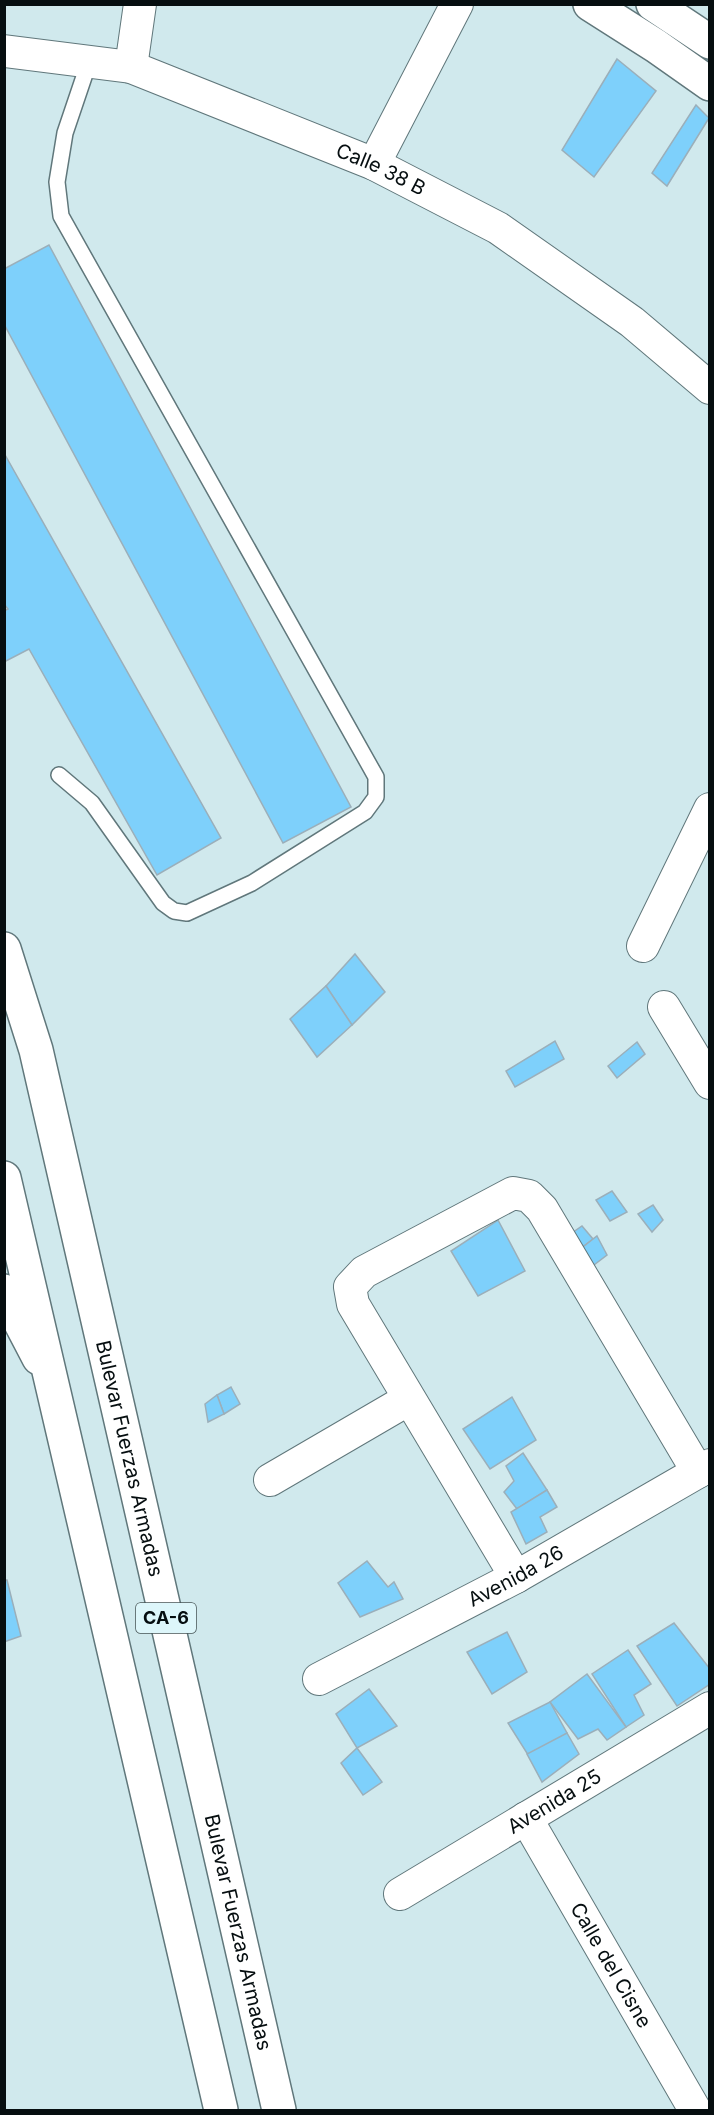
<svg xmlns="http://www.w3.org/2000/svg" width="714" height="2115" font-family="Inter,sans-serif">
	<rect width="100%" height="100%" fill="#d0e9ed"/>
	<g fill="#7ed0fb" stroke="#9bafba" stroke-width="1.5">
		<path d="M 617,59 L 656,91 L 594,177 L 562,150 Z"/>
		<path d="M 696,105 L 709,118 L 667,186 L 652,173 Z"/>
		<path d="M 49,245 L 351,807 L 283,843 L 4,324 L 4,269 Z"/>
		<path d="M 4,453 L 221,838 L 157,875 L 29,649 L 4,662 L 4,611 L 8,609 L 4,604 Z"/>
		<path d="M 355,954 L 385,992 L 352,1025 L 326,986 Z"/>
		<path d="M 326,986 L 352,1025 L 317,1057 L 290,1019 Z"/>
		<path d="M 555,1041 L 564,1059 L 515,1087 L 506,1071 Z"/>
		<path d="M 637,1042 L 645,1054 L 617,1078 L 608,1066 Z"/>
		<path d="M 612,1191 L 627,1212 L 610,1221 L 596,1200 Z"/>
		<path d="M 653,1205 L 663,1220 L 652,1232 L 638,1214 Z"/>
		<path d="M 498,1220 L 525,1271 L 478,1296 L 451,1251 Z"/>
		<path d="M 582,1226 L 593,1239 L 579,1250 L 569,1235 Z"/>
		<path d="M 597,1236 L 607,1255 L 590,1268 L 579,1250 Z"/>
		<path d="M 231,1387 L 240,1404 L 224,1414 L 217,1395 Z"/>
		<path d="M 217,1395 L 224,1414 L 208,1422 L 205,1404 Z"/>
		<path d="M 512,1397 L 536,1440 L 490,1469 L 463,1429 Z"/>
		<path d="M 523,1453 L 547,1490 L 517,1509 L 504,1492 L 514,1481 L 506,1466 Z"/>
		<path d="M 547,1490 L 557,1507 L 540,1517 L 547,1532 L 526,1544 L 511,1512 Z"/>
		<path d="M 367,1561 L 388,1587 L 394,1582 L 403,1599 L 360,1617 L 338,1583 Z"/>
		<path d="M 4,1580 L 7,1580 L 21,1636 L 4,1642 Z"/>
		<path d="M 674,1623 L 710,1669 L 710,1684 L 677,1706 L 637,1646 Z"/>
		<path d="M 507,1632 L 527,1672 L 492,1694 L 467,1652 Z"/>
		<path d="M 628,1650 L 651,1684 L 634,1695 L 644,1715 L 626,1727 L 592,1674 Z"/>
		<path d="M 587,1674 L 626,1727 L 607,1740 L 598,1729 L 578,1739 L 550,1702 Z"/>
		<path d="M 369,1689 L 397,1726 L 357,1748 L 336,1714 Z"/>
		<path d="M 550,1702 L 567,1733 L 530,1758 L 508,1723 Z"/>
		<path d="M 567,1733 L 579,1754 L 542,1782 L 527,1754 Z"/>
		<path d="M 357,1748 L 382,1782 L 363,1795 L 341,1763 Z"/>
	</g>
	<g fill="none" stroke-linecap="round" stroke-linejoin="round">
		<defs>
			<path id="service" d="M 59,775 L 92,803 L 163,903 L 174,911 L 187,913 L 252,883 L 365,812 L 376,797 L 376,777 L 61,216 L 57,182 L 65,133 L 89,62"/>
			<g id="minor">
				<path id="s1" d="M 4,51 L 131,67 L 374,164 L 498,228 L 632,322 L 710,388"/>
				<path d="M 131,67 L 140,4"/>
				<path d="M 374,164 L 457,4"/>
				<path d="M 643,946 L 710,809"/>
				<path d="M 664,1007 L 710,1083"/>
				<path d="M 270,1480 L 409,1399"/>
				<path d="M 516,1577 L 353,1304 L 350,1287 L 364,1272 L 513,1193 L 529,1196 L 542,1209 L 698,1472"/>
				<path id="s2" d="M 319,1679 L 516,1577 L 710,1465"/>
				<path id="s3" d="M 526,1818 L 695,2110"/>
				<path id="s4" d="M 400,1894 L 710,1708"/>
			</g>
			<g id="tertiary">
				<path d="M 590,4 L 656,46 L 710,84"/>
				<path d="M 653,4 L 710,42"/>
				<path d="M 4,1291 L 39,1358"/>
			</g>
			<g id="trunk">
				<path id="s5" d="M 4,949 L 36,1050 L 279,2110"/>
				<path d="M 4,1178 L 221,2110"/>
			</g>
		</defs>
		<use href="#service" stroke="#60777b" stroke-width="18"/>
		<use href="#minor" stroke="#60777b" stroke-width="34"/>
		<use href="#tertiary" stroke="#60777b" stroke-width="36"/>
		<use href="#trunk" stroke="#60777b" stroke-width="36"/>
		<use href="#service" stroke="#fff" stroke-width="15"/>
		<use href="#minor" stroke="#fff" stroke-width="32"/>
		<use href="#tertiary" stroke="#fff" stroke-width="33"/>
		<use href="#trunk" stroke="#fff" stroke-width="33"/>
	</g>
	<g text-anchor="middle" stroke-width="4.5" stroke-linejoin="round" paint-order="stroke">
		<rect fill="#ddf6fa" stroke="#465456" stroke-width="1.5" x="136" y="1603" width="60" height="30" rx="4.5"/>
		<g font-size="18" font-weight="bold" fill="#060e10">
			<text x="166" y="1624">CA-6</text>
		</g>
		<g font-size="20" fill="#060e10" stroke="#ddf6fa">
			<text dy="7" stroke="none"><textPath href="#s1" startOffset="398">Calle 38 B</textPath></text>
			<text dy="7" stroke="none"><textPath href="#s5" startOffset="525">Bulevar Fuerzas Armadas</textPath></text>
			<text dy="7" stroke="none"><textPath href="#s2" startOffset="222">Avenida 26</textPath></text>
			<text dy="7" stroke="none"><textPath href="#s4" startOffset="180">Avenida 25</textPath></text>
			<text dy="7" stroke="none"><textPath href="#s5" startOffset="1011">Bulevar Fuerzas Armadas</textPath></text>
			<text dy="7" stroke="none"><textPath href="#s3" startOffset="170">Calle del Cisne</textPath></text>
		</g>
	</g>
	<rect width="714" height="2115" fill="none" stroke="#060e10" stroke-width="12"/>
</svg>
